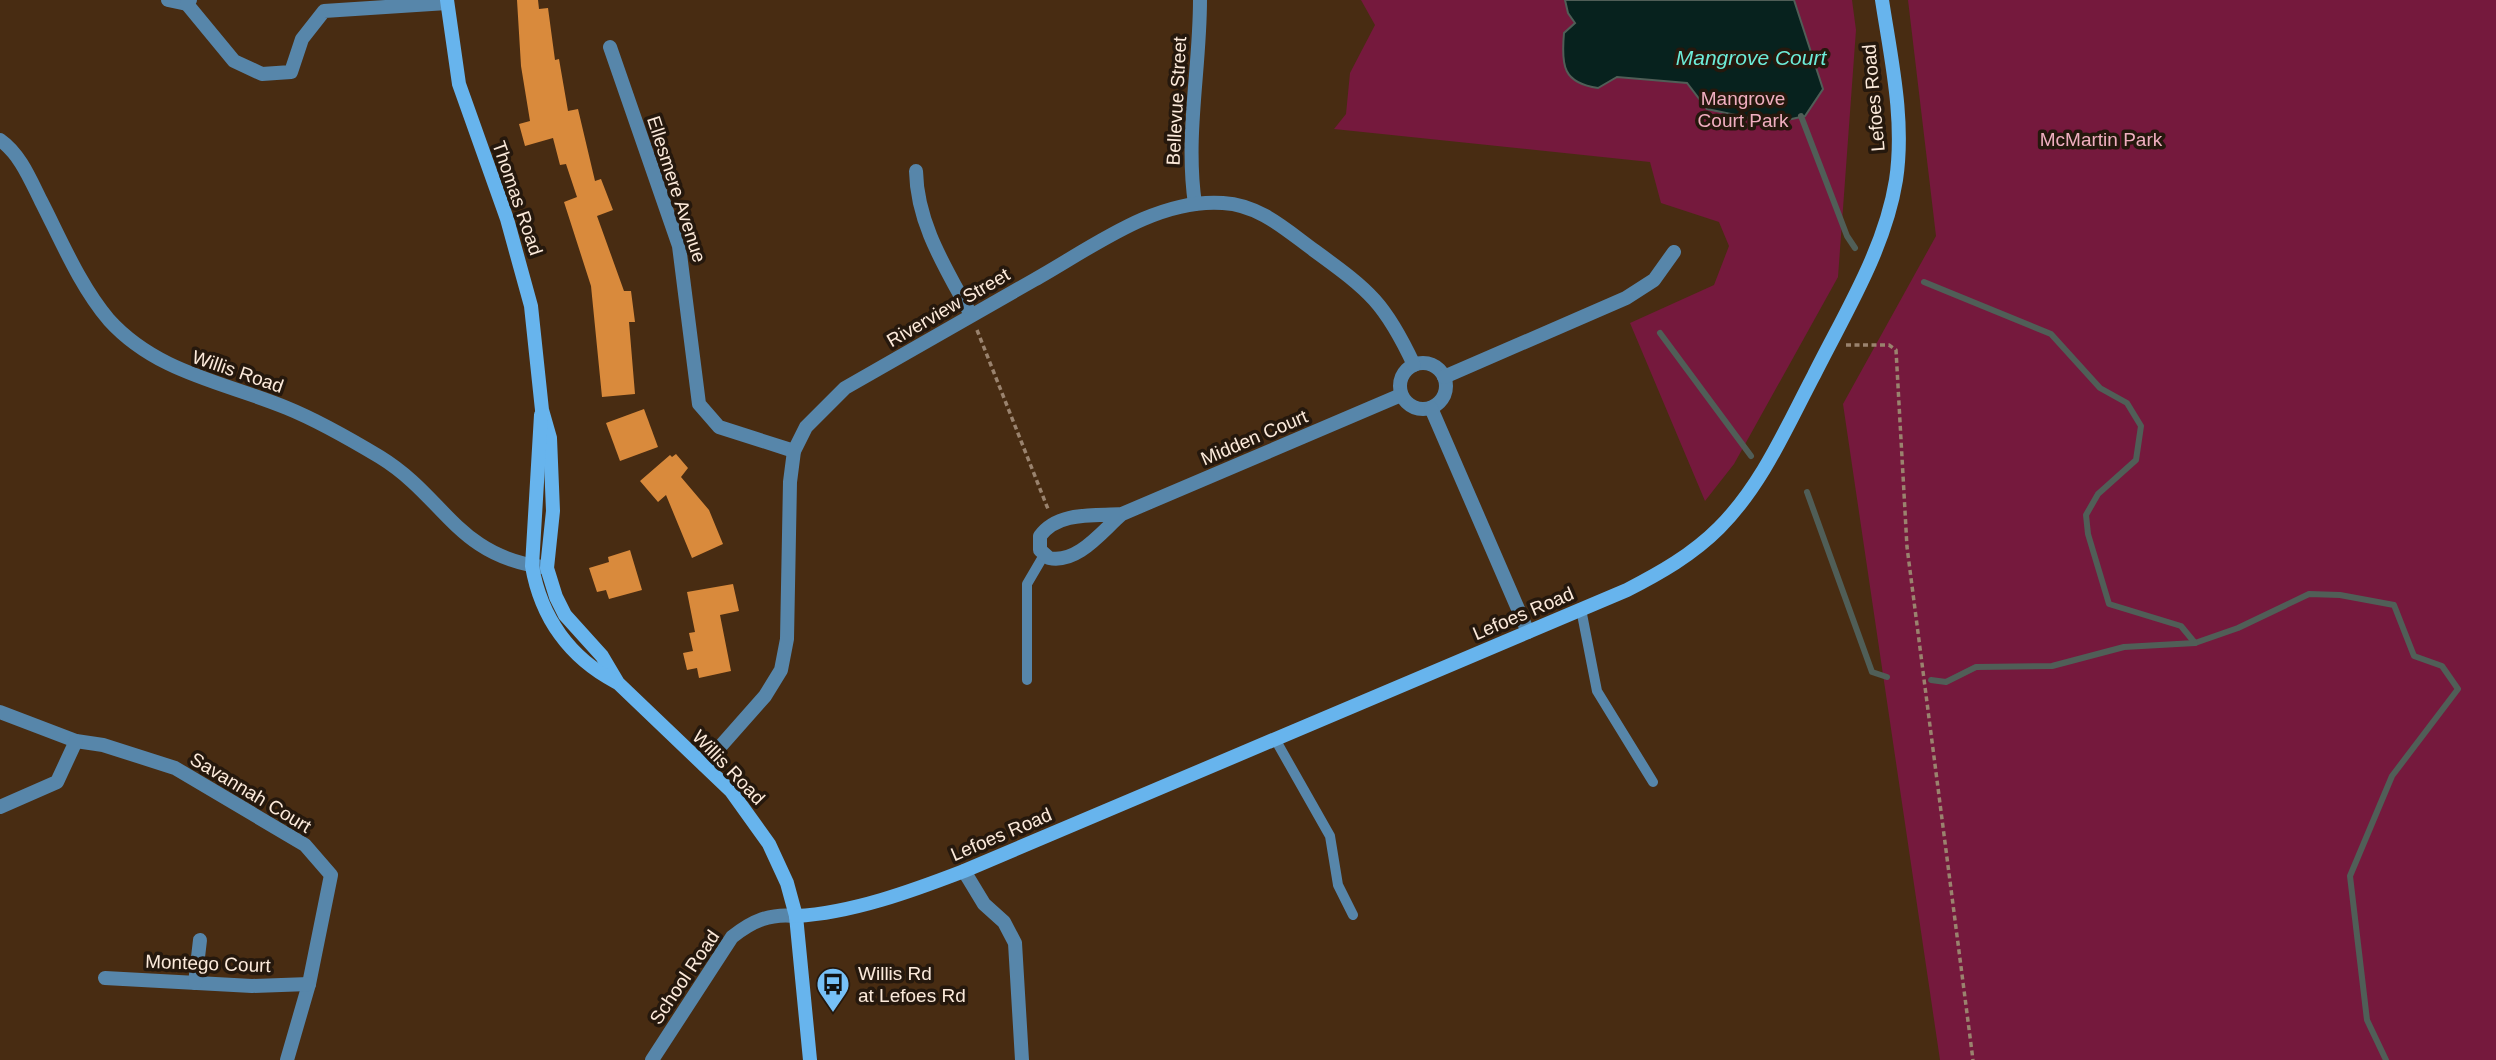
<svg xmlns="http://www.w3.org/2000/svg" width="2496" height="1060" font-family="Arial,sans-serif">
	<rect width="100%" height="100%" fill="#482c12"/>
	<g fill="#75193d">
		<path d="M 1361,0 L 1852,0 L 1856,30 L 1838,277 L 1734,464 L 1705,501 L 1630,323 L 1714,285 L 1729,246 L 1719,222 L 1661,203 L 1650,162 L 1334,129 L 1346,114 L 1350,73 L 1375,25 Z"/>
		<path d="M 1908,0 L 2496,0 L 2496,1060 L 1940,1060 L 1843,404 L 1936,236 Z"/>
	</g>
	<path fill="#07221e" stroke="#505e57" stroke-width="2" d="M 1565,0 L 1794,0 L 1823,89 L 1805,116 L 1774,123 L 1707,109 L 1687,83 L 1617,77 L 1598,88 C 1563,83 1561,66 1564,33 L 1575,23 L 1568,13 Z"/>
	<g fill="none" stroke-linecap="round" stroke-linejoin="round">
		<g stroke="#505e57" stroke-width="6">
			<path d="M 1801,116 L 1847,236 L 1855,248"/>
			<path d="M 1924,282 L 2051,334 L 2100,388 L 2127,403 L 2141,426 L 2136,460 L 2098,494 L 2086,515 L 2088,534 L 2109,604 L 2181,626 L 2195,643 L 2238,628 L 2309,594 L 2340,595 L 2394,605 L 2414,656 L 2442,666 L 2458,689 L 2392,776 L 2350,876 L 2367,1020 L 2386,1060"/>
			<path d="M 1660,333 L 1751,456"/>
			<path d="M 1807,492 L 1872,672 L 1887,677"/>
			<path d="M 1931,680 L 1946,682 L 1976,667 L 2052,666 L 2124,647 L 2195,643"/>
		</g>
	</g>
	<g fill="#d98a3c">
		<path d="M 517,0 L 538,0 L 539,9 L 548,8 L 555,60 L 559,59 L 568,111 L 578,109 L 595,181 L 601,179 L 613,210 L 597,216 L 624,291 L 631,291 L 635,322 L 629,322 L 635,394 L 602,397 L 591,286 L 564,202 L 577,197 L 566,164 L 560,165 L 553,138 L 525,146 L 519,124 L 530,121 L 521,66 Z"/>
		<path d="M 644,409 L 658,447 L 620,461 L 606,423 Z"/>
		<path d="M 676,454 L 688,468 L 681,477 L 709,510 L 723,544 L 692,558 L 666,495 L 658,502 L 640,481 L 670,455 L 672,457 Z"/>
		<path d="M 630,550 L 642,590 L 609,599 L 606,590 L 597,592 L 589,568 L 609,562 L 608,557 Z"/>
		<path d="M 733,584 L 739,611 L 720,615 L 731,671 L 699,678 L 697,668 L 687,670 L 683,653 L 693,651 L 689,633 L 695,632 L 687,592 Z"/>
	</g>
	<g fill="none" stroke-linecap="round" stroke-linejoin="round">
		<g stroke="#9a836e" stroke-width="3.5" stroke-dasharray="5 3.5" stroke-linecap="butt">
			<path d="M 977,330 L 1048,509"/>
			<path d="M 1846,345 L 1889,345 L 1896,350 L 1907,547 L 1973,1060"/>
		</g>
		<g stroke="#5786aa" stroke-width="10">
			<path d="M 1581,609 L 1597,691 L 1653,782"/>
			<path d="M 1027,680 L 1027,584 L 1044,555"/>
			<path d="M 1275,739 L 1330,836 L 1338,885 L 1353,915"/>
		</g>
		<g stroke="#5786aa" stroke-width="14">
			<path d="M 168,0 L 187,4"/>
			<path d="M 190,0 L 187,4 L 234,61 L 262,74 L 291,72 L 302,39 L 324,11 L 447,3"/>
			<path d="M 610,47 L 679,246 L 699,404 L 719,427 L 794,451"/>
			<path d="M 0,140 C 20,154 30,179 41,201 C 61,240 80,286 109,320 C 157,373 224,382 287,408 C 319,421 350,439 380,457 C 445,497 456,555 542,567"/>
			<path d="M 916,171 C 917,225 947,270 971,315"/>
			<path d="M 1195,204 C 1185,136 1200,69 1200,0"/>
			<circle cx="1423" cy="386" r="23"/>
			<path d="M 1444,377 L 1626,298 L 1654,280 L 1674,252"/>
			<path d="M 1431,408 L 1528,632"/>
			<path d="M 1122,514 C 1095,516 1058,511 1040,536 L 1040,550 L 1049,558 C 1078,564 1102,531 1122,514 L 1401,395"/>
			<path d="M 0,712 L 76,741 L 103,745 L 175,768 L 305,845 L 331,875 L 309,984 L 287,1060"/>
			<path d="M 704,765 L 765,696 L 781,670 L 787,639 L 790,482 L 794,451 L 806,427 L 845,388 C 907,352 970,316 1034,280 C 1090,249 1155,198 1223,203 C 1260,205 1286,230 1315,251 C 1370,291 1385,303 1414,365"/>
			<path d="M 0,807 L 57,782 L 76,741"/>
			<path d="M 964,871 L 984,904 L 1004,922 L 1015,943 L 1022,1060"/>
			<path d="M 105,978 L 252,986 L 309,984"/>
			<path d="M 195,983 L 200,940"/>
			<path d="M 652,1060 L 732,937 C 752,921 770,913 796,916"/>
		</g>
		<g stroke="#67b4ed" stroke-width="14">
			<path d="M 447,0 L 459,84 L 507,219 L 531,306 L 542,410 L 550,438 L 553,511 L 547,568 L 556,597 L 565,615 L 602,656 L 618,683 L 731,791 L 769,844 L 787,883 L 796,916 L 810,1060"/>
			<path d="M 541,415 L 532,566 C 541,618 570,658 616,682"/>
			<path d="M 796,916 C 852,913 912,891 964,871 L 1627,590 C 1660,573 1692,555 1719,528 C 1762,485 1786,428 1814,375 C 1845,313 1885,249 1896,180 C 1905,120 1891,59 1882,0"/>
		</g>
	</g>
	<defs>
		<symbol id="bus-pin" viewBox="-11 -11 22 30"><path d="M0 17L-7.5 6A9.5 9.5 0 1 1 7.5 6Z" fill="#76c0f7" stroke="#25180d"/><path d="M-5-6H5V4H4V6H2V4H-2V6H-4V4H-5ZM-3.5-4V0h7V-4ZM-3.5 1.2v1.5H-2V1.2ZM2 1.2v1.5H3.5V1.2Z" fill="#111"/></symbol>
	</defs>
	<g fill-rule="evenodd">
		<use href="#bus-pin" x="814" y="965" width="38" height="52"/>
	</g>
	<g text-anchor="middle" stroke-width="7" stroke-linejoin="round" paint-order="stroke">
		<g font-size="19" fill="#f0afc0" stroke="#25180d">
			<text x="1743" y="105">Mangrove<tspan x="1743" dy="22">Court Park</tspan></text>
			<text x="2101" y="146">McMartin Park</text>
		</g>
		<g font-size="19" fill="#fceadb" stroke="#25180d">
			<text transform="translate(1873 98) rotate(-95)" y="7">Lefoes Road</text>
			<text transform="translate(1176 101) rotate(-87)" y="7">Bellevue Street</text>
			<text transform="translate(677 189) rotate(72)" y="7">Ellesmere Avenue</text>
			<text transform="translate(518 198) rotate(71)" y="7">Thomas Road</text>
			<text transform="translate(948 307) rotate(-30)" y="7">Riverview Street</text>
			<text transform="translate(238 371) rotate(19)" y="7">Willis Road</text>
			<text transform="translate(1254 437) rotate(-23)" y="7">Midden Court</text>
			<text transform="translate(1523 613) rotate(-23)" y="7">Lefoes Road</text>
			<text transform="translate(729 767) rotate(46)" y="7">Willis Road</text>
			<text transform="translate(251 792) rotate(31)" y="7">Savannah Court</text>
			<text transform="translate(1001 834) rotate(-23)" y="7">Lefoes Road</text>
			<text transform="translate(208 963) rotate(2)" y="7">Montego Court</text>
			<text transform="translate(684 977) rotate(-56)" y="7">School Road</text>
		</g>
		<g font-size="19" fill="#fceadb" stroke="#25180d" text-anchor="start">
			<text x="858" y="980">Willis Rd<tspan x="858" dy="22">at Lefoes Rd</tspan></text>
		</g>
		<g font-size="21" font-style="italic" fill="#6cecd9" stroke="#25180d">
			<text x="1751" y="65">Mangrove Court</text>
		</g>
	</g>
</svg>
